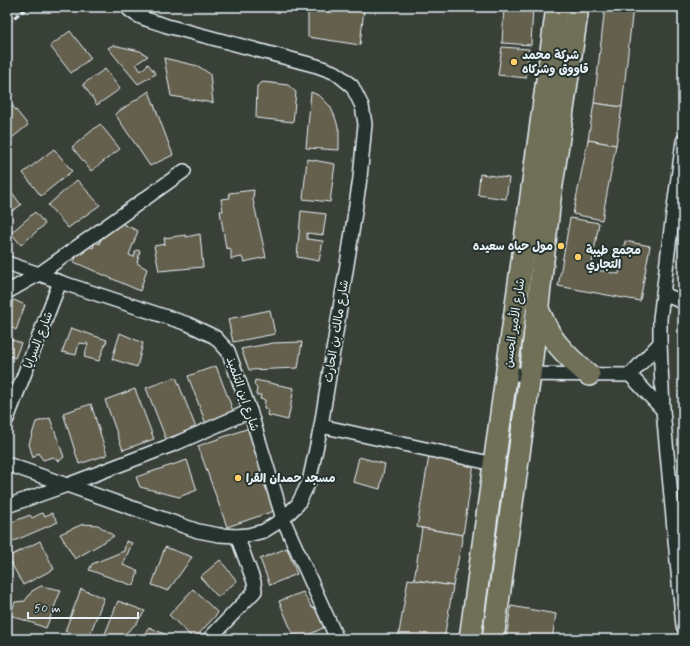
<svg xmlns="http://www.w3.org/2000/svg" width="690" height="646" font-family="Mynerve,'Playpen Sans Arabic',sans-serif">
	<rect width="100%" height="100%" fill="#394037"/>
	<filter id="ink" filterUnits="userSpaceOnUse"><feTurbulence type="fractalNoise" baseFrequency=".025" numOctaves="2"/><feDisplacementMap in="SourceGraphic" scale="8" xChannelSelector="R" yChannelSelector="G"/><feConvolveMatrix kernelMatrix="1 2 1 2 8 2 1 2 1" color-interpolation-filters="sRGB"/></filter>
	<g filter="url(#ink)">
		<path fill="#464a3e" d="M 677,329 L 683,331 L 683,429 Z"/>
		<g fill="#65604e" stroke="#e8f1f8">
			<path d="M 504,7 L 533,7 L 531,45 L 502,43 Z"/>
			<path d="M 605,7 L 633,7 L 622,107 L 594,103 Z"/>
			<path d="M 308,8 L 364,9 L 360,45 L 308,37 Z"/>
			<path d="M 70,31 L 91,58 L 71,73 L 50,46 Z"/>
			<path d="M 113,45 L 140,51 L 148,56 L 136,64 L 141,71 L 148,64 L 156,74 L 138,84 L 108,48 Z"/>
			<path d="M 502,47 L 529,49 L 526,78 L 498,75 Z"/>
			<path d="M 164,58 L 198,66 L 210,74 L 213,103 L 171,96 Z"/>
			<path d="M 105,69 L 120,89 L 97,105 L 83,84 Z"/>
			<path d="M 263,82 L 288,85 L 296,92 L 293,122 L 256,118 L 257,86 Z"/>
			<path d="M 149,91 L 173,155 L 150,166 L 115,114 Z"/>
			<path d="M 311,92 L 320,96 L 330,106 L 335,117 L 339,130 L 339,150 L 306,148 Z"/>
			<path d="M 7,99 L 28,125 L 7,142 Z"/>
			<path d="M 594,103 L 622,107 L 616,145 L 588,140 Z"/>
			<path d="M 100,124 L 120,149 L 91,171 L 72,147 Z"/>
			<path d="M 588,140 L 616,145 L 602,220 L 573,214 Z"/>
			<path d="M 54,149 L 72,171 L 41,196 L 23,173 Z"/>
			<path d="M 307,159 L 335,164 L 330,202 L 303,199 Z"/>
			<path d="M 480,174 L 509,178 L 506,199 L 478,195 Z"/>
			<path d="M 77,180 L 100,205 L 68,228 L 48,205 Z"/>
			<path d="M 7,185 L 21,205 L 7,214 Z"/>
			<path d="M 254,190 L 253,200 L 266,257 L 244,262 L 242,257 L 231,259 L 231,249 L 226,248 L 220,211 L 223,211 L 221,199 L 230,198 L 229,193 Z"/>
			<path d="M 301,211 L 326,214 L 323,235 L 307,233 L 307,239 L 323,241 L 319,261 L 297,257 Z"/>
			<path d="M 35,212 L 45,224 L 21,245 L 11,233 Z"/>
			<path d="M 570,218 L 599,223 L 591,269 L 619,274 L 625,241 L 650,246 L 640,301 L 558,286 Z"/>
			<path d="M 117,221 L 138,231 L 129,255 L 134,257 L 136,250 L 140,251 L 137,263 L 147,269 L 140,291 L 74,262 L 78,252 L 83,254 L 88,246 L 93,248 L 95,242 L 99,244 L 104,233 L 109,233 L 110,229 Z"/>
			<path d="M 200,234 L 203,267 L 159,271 L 154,246 L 165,244 L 164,238 L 186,235 L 186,237 Z"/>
			<path d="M 14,300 L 25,305 L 16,330 L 7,325 L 7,305 Z"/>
			<path d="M 270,310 L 275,334 L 233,342 L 228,319 Z"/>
			<path d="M 71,328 L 107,340 L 99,361 L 84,357 L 88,344 L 79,343 L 76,355 L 62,352 Z"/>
			<path d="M 120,333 L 143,343 L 137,367 L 112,359 Z"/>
			<path d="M 7,338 L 21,343 L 15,358 L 7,355 Z"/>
			<path d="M 302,342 L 298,368 L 249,370 L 241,349 L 273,343 Z"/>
			<path d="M 216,366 L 234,413 L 206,424 L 188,376 Z"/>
			<path d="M 176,377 L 196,428 L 166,439 L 146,388 Z"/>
			<path d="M 255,380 L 294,388 L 288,420 L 267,415 L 268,409 L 264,408 L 265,400 L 260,399 L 261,395 L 256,395 L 257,388 L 254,385 Z"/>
			<path d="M 135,389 L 154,439 L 123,450 L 105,400 Z"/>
			<path d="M 91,404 L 107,455 L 79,464 L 63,413 Z"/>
			<path d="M 50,418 L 64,457 L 59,461 L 53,457 L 43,460 L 38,453 L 33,458 L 29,444 L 36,422 Z"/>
			<path d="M 249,428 L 277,510 L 227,527 L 198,446 Z"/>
			<path d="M 429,456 L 474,463 L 463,535 L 417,527 Z"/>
			<path d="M 359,457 L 385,464 L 380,489 L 353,482 Z"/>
			<path d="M 187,460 L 197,490 L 179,497 L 140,487 L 136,477 Z"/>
			<path d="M 42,513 L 45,516 L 52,513 L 58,522 L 7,544 L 7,524 L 30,515 L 32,518 Z"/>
			<path d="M 83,524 L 98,525 L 114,536 L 75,559 L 60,534 Z"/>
			<path d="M 422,528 L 463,535 L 453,586 L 414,580 Z"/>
			<path d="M 40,541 L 54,569 L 23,585 L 8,557 Z"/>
			<path d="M 126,541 L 132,543 L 123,565 L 138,571 L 134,586 L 89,570 L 92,564 L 124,551 Z"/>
			<path d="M 165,547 L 192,557 L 168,591 L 152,585 Z"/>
			<path d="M 287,548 L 297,574 L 270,585 L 260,559 Z"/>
			<path d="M 220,560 L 237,581 L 218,597 L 200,577 Z"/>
			<path d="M 408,579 L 453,586 L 444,639 L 398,639 Z"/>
			<path d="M 41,586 L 61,590 L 46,628 L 10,615 L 15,602 L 25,601 L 32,591 Z"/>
			<path d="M 81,589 L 104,598 L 88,639 L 65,631 Z"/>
			<path d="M 193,589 L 218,613 L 194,639 L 169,615 Z"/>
			<path d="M 303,592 L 312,608 L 319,606 L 327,626 L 300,639 L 295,639 L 279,601 Z"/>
			<path d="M 118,601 L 145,611 L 136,624 L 119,639 L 103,639 Z"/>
			<path d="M 511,606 L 556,614 L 552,639 L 506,639 Z"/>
			<path d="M 149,627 L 171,637 L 171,639 L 140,639 Z"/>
		</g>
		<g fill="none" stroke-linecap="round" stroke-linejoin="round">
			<defs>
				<g id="minor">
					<path d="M 683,141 L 669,244 L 660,319 L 660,343 L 663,410 L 683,626"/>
					<path d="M 7,263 L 39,274 L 60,282 L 188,324 L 215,337 L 228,351 L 250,411 L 283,519 L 337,639"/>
					<path d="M 7,292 L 39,274 L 184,171"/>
					<path d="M 663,294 L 683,302"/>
					<path d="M 507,374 L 630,375 L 660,343"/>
					<path d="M 630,375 L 663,410"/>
					<path d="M 7,419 L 60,282"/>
					<path d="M 321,426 L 494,464"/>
					<path d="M 7,464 L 198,531 L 219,535 L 237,536 L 248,535 L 264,531 L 283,519 L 298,504 L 309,482 L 321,426 L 349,252 L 360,178 L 365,124 L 362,106 L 352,86 L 336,73 L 317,66 L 167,26 C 154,21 135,18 127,7"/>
					<path d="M 7,506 L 67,485 L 177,443 L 250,411"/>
					<path d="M 209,639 L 255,591 L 254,582 L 237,536"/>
				</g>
				<g id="trunk">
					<path d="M 537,307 C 543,320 548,334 558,345 C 567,356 578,366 589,375"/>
					<path d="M 470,639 L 557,7"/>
					<path d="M 493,639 L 530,375 L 550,199 L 578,7"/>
				</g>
			</defs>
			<use href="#minor" stroke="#e8f1f8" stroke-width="16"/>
			<use href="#trunk" stroke="#e8f1f8" stroke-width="24"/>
			<use href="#minor" stroke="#26332d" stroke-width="13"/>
			<use href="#trunk" stroke="#706f59" stroke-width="21"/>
			<path stroke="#e8f1f8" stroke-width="3" stroke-dasharray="6 3" stroke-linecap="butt" d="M 7,23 L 28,7"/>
		</g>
	</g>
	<g fill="#ffd166" stroke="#26332d" stroke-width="1.5">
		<circle cx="514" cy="62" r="4"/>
		<circle cx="561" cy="246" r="4"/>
		<circle cx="578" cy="257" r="4"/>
		<circle cx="238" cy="478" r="4"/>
	</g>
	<g text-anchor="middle" stroke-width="4" stroke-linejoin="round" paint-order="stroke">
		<g font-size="12" font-weight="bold" fill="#e8f1f8" stroke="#26332d" text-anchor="start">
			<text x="522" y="59">شركة محمد<tspan x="522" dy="14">قاووق وشركاه</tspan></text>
			<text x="553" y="250" text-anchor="end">مول حياه سعيده</text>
			<text x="586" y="254">مجمع طيبة<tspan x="586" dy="14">التجاري</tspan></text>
			<text x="246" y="482">مسجد حمدان القرا</text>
		</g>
		<g font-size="12" fill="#e8f1f8" stroke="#26332d">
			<text transform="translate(514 323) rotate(-82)" y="4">شارع الأمير الحسن</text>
			<text transform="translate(336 331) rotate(-81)" y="4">شارع مالك بن الحارث</text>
			<text transform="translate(38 340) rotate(-69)" y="4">شارع السرايا</text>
			<text transform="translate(243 394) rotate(71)" y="4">شارع ابن التلميذ</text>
		</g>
	</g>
	<rect width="690" height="646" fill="none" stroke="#26332d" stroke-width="24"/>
	<rect x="12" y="12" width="666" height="622" fill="none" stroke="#e8f1f8" stroke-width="1.5" filter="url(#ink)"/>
	<path d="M28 612v6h110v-6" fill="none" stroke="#e8f1f8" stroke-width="2"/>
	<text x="34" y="612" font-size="12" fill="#e8f1f8" stroke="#26332d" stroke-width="3" paint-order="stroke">50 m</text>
</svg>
